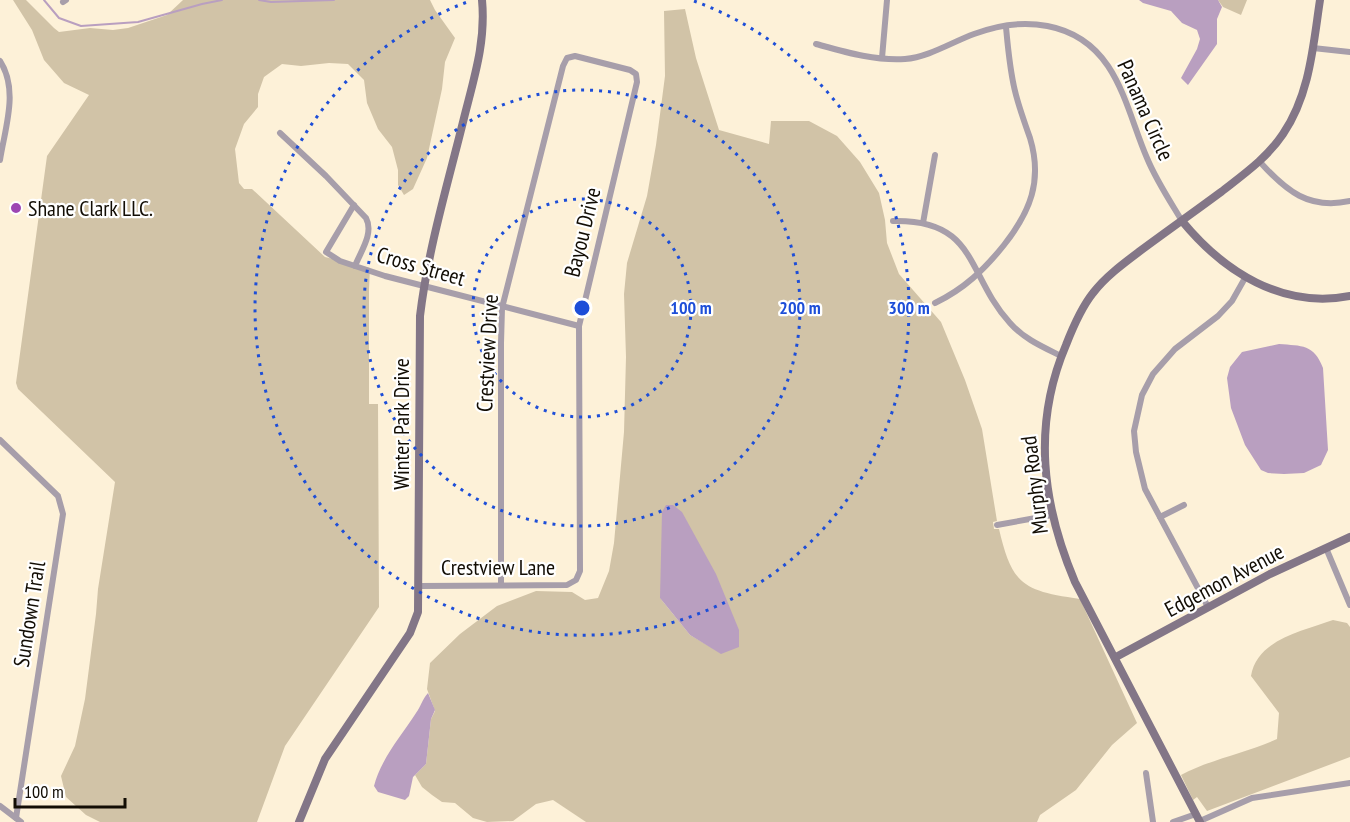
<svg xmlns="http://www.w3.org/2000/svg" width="1350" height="822" font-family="'PT Sans Narrow',sans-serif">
	<rect width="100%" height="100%" fill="#fdf1d8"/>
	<g fill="#d1c3a7" fill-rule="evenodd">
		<path d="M 13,0 L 26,0 L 54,28 L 59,32 L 90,28 L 113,30 L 128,28 L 167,15 L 183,0 L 430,0 L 435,10 L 455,38 L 445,62 L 442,89 L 427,158 L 413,189 L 404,195 L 398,185 L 398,170 L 392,147 L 378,129 L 367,103 L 364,80 L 348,64 L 329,63 L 301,66 L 282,64 L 264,77 L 258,94 L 258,107 L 244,124 L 235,149 L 239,183 L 244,189 L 252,189 L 325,257 L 370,268 L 369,289 L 369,404 L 378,404 L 379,607 L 285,746 L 257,822 L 100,822 L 86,815 L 66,797 L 61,776 L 75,746 L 85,699 L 96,614 L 98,589 L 115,482 L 18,389 L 16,383 L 47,156 L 89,95 L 64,83 L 44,60 L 32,30 Z"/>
		<path d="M 1218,0 L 1247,0 L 1241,15 L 1223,7 Z"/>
		<path d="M 685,9 L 696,58 L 719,130 L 769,144 L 771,121 L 809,121 L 837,136 L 860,162 L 879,193 L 885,220 L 887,243 L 899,274 L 941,322 L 965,380 L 982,429 L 997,521 L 993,522 L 994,529 L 999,529 C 1012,585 1023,591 1080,599 L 1137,723 L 1112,745 L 1076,790 L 1040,815 L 1037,822 L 586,822 L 553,800 L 536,804 L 513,821 L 487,822 L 473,818 L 455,803 L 442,802 L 432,795 L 422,787 L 415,775 L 426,764 L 431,719 L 435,711 L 427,689 L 430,663 L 460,634 L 497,606 L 536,591 L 572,592 L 585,600 L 598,598 L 609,571 L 614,543 L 624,432 L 626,357 L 624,294 L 627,263 L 647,196 L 656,145 L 665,76 L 664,11 ZM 660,598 L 721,653 L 690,635 Z"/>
		<path d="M 1333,620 L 1347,623 L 1350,627 L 1350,757 L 1207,811 L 1197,797 L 1193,800 L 1181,775 C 1211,759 1246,753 1277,739 L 1279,713 L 1251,676 C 1257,639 1303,631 1333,620 Z"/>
	</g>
	<g fill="#b99fc0">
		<path d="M 1139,0 L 1218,0 L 1222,7 L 1217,19 L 1217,44 L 1188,85 L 1181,78 L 1197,49 L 1200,39 L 1197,30 L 1182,23 L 1171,11 L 1143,3 Z"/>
		<path d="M 1279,344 C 1302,346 1314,344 1323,368 L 1328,450 L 1321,465 L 1304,473 L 1284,474 L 1268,473 L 1261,470 L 1245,445 L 1231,408 L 1227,378 L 1230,367 L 1242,352 Z"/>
		<path d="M 666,505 L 673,505 L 682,512 L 716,574 L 739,630 L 739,647 L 721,654 L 690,635 L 660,598 L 662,512 Z"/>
		<path d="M 428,693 L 435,710 L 431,719 L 426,764 L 413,777 L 409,796 L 405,800 L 378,792 L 374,786 C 381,759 401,736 416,713 C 421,706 422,700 428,693 Z"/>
	</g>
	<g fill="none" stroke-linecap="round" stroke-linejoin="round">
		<g stroke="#b99fc0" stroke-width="2">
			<path d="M 44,0 L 59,18 L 81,26 L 138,22 L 202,4 L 222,0"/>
			<path d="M 259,0 L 271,2 L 334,0"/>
		</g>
		<g stroke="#a79eaa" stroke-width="6">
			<path d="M 63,2 L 66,0"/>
			<path d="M 816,44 C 845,52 875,61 905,59 C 929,57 952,42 974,34 C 1022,16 1077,20 1108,66 C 1126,93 1134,128 1147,158 C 1156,180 1170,201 1182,221"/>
			<path d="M 1313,48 L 1350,52"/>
			<path d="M 882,58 L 887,0"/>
			<path d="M 0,61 C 19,90 5,128 0,160"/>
			<path d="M 280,133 L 326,176 L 366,218 C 374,233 361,251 355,266"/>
			<path d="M 1260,162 C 1286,191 1309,210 1350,201"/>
			<path d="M 354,205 L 326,252 L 340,261 L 385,276 L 579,326"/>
			<path d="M 893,221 C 978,219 966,275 1010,323 C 1024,339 1043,347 1061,356"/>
			<path d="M 923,223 L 935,155"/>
			<path d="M 935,303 C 964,289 984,270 1004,245 C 1030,212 1043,181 1030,138 C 1025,124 1020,110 1016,95 C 1010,73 1008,49 1006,27"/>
			<path d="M 0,440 L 58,496 L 63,514 L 16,818"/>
			<path d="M 1160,517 L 1184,505"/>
			<path d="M 997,525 L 1052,515"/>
			<path d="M 1326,548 L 1350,605"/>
			<path d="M 419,586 L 567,585 L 576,580 L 580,571 L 579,326 L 637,82 L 636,74 L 630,70 L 575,56 L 567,58 L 563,66 L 502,308 L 501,343 L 501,585"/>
			<path d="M 1208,607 L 1145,489 L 1136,452 L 1134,431 L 1142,395 L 1153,374 L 1175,349 L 1218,316 L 1232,301 L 1245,278"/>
			<path d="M 1146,773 L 1153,822"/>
			<path d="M 0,806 L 21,822"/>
			<path d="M 1200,821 L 1252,798 L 1350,783"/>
			<path d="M 1173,822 L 1196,814"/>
		</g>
		<g stroke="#837687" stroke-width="8">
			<path d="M 1182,221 C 1224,272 1282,309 1350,296"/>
			<path d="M 1116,657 L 1270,574 L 1350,537"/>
			<path d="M 299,822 L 325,759 L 410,633 L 418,612 L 420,316 C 428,249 448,183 464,118 C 474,78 486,42 482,0"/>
			<path d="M 1200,822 L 1075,582 C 1042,504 1032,425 1066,345 C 1073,327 1081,308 1093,293 C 1105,277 1124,263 1140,251 C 1167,231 1194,212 1221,192 C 1244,174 1267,158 1283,134 C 1310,94 1313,46 1320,0"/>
		</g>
	</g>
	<g fill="none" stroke="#1d4ed8" stroke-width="3" stroke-dasharray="3 6">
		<circle cx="582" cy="308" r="109"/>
		<circle cx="582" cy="308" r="218"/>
		<path d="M694 1A327 327 0 1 1 470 1"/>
	</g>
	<circle fill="#9d46b3" stroke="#fff" stroke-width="2" cx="16" cy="208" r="6"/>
	<g text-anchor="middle" stroke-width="4.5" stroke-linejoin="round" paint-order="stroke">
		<g font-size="22" fill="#120d04" stroke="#fff">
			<text transform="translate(1146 110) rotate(66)" y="8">Panama Circle</text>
			<text transform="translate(582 232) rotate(-76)" y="8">Bayou Drive</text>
			<text transform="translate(421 266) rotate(16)" y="8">Cross Street</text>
			<text transform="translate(487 353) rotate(-87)" y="8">Crestview Drive</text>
			<text transform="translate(401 424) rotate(-90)" y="8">Winter Park Drive</text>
			<text transform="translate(1034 485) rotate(-97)" y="8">Murphy Road</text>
			<text x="498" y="575">Crestview Lane</text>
			<text transform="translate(1224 580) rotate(-28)" y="8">Edgemon Avenue</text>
			<text transform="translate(29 614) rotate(-81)" y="8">Sundown Trail</text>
		</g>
		<g font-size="22" fill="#120d04" stroke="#fff" text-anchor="start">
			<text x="28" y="216">Shane Clark LLC.</text>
		</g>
	</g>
	<circle cx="582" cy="308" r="9" fill="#1d4ed8" stroke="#fff" stroke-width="3"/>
	<g font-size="18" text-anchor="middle" font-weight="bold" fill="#1d4ed8" stroke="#fff" stroke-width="4.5" stroke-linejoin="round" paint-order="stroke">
		<text x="691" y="314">100 m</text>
		<text x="800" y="314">200 m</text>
		<text x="909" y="314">300 m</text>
	</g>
	<path d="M15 798v9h110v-9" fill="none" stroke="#120d04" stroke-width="3"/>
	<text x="24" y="798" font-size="18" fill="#120d04" stroke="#ffffff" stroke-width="4.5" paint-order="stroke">100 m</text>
</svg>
